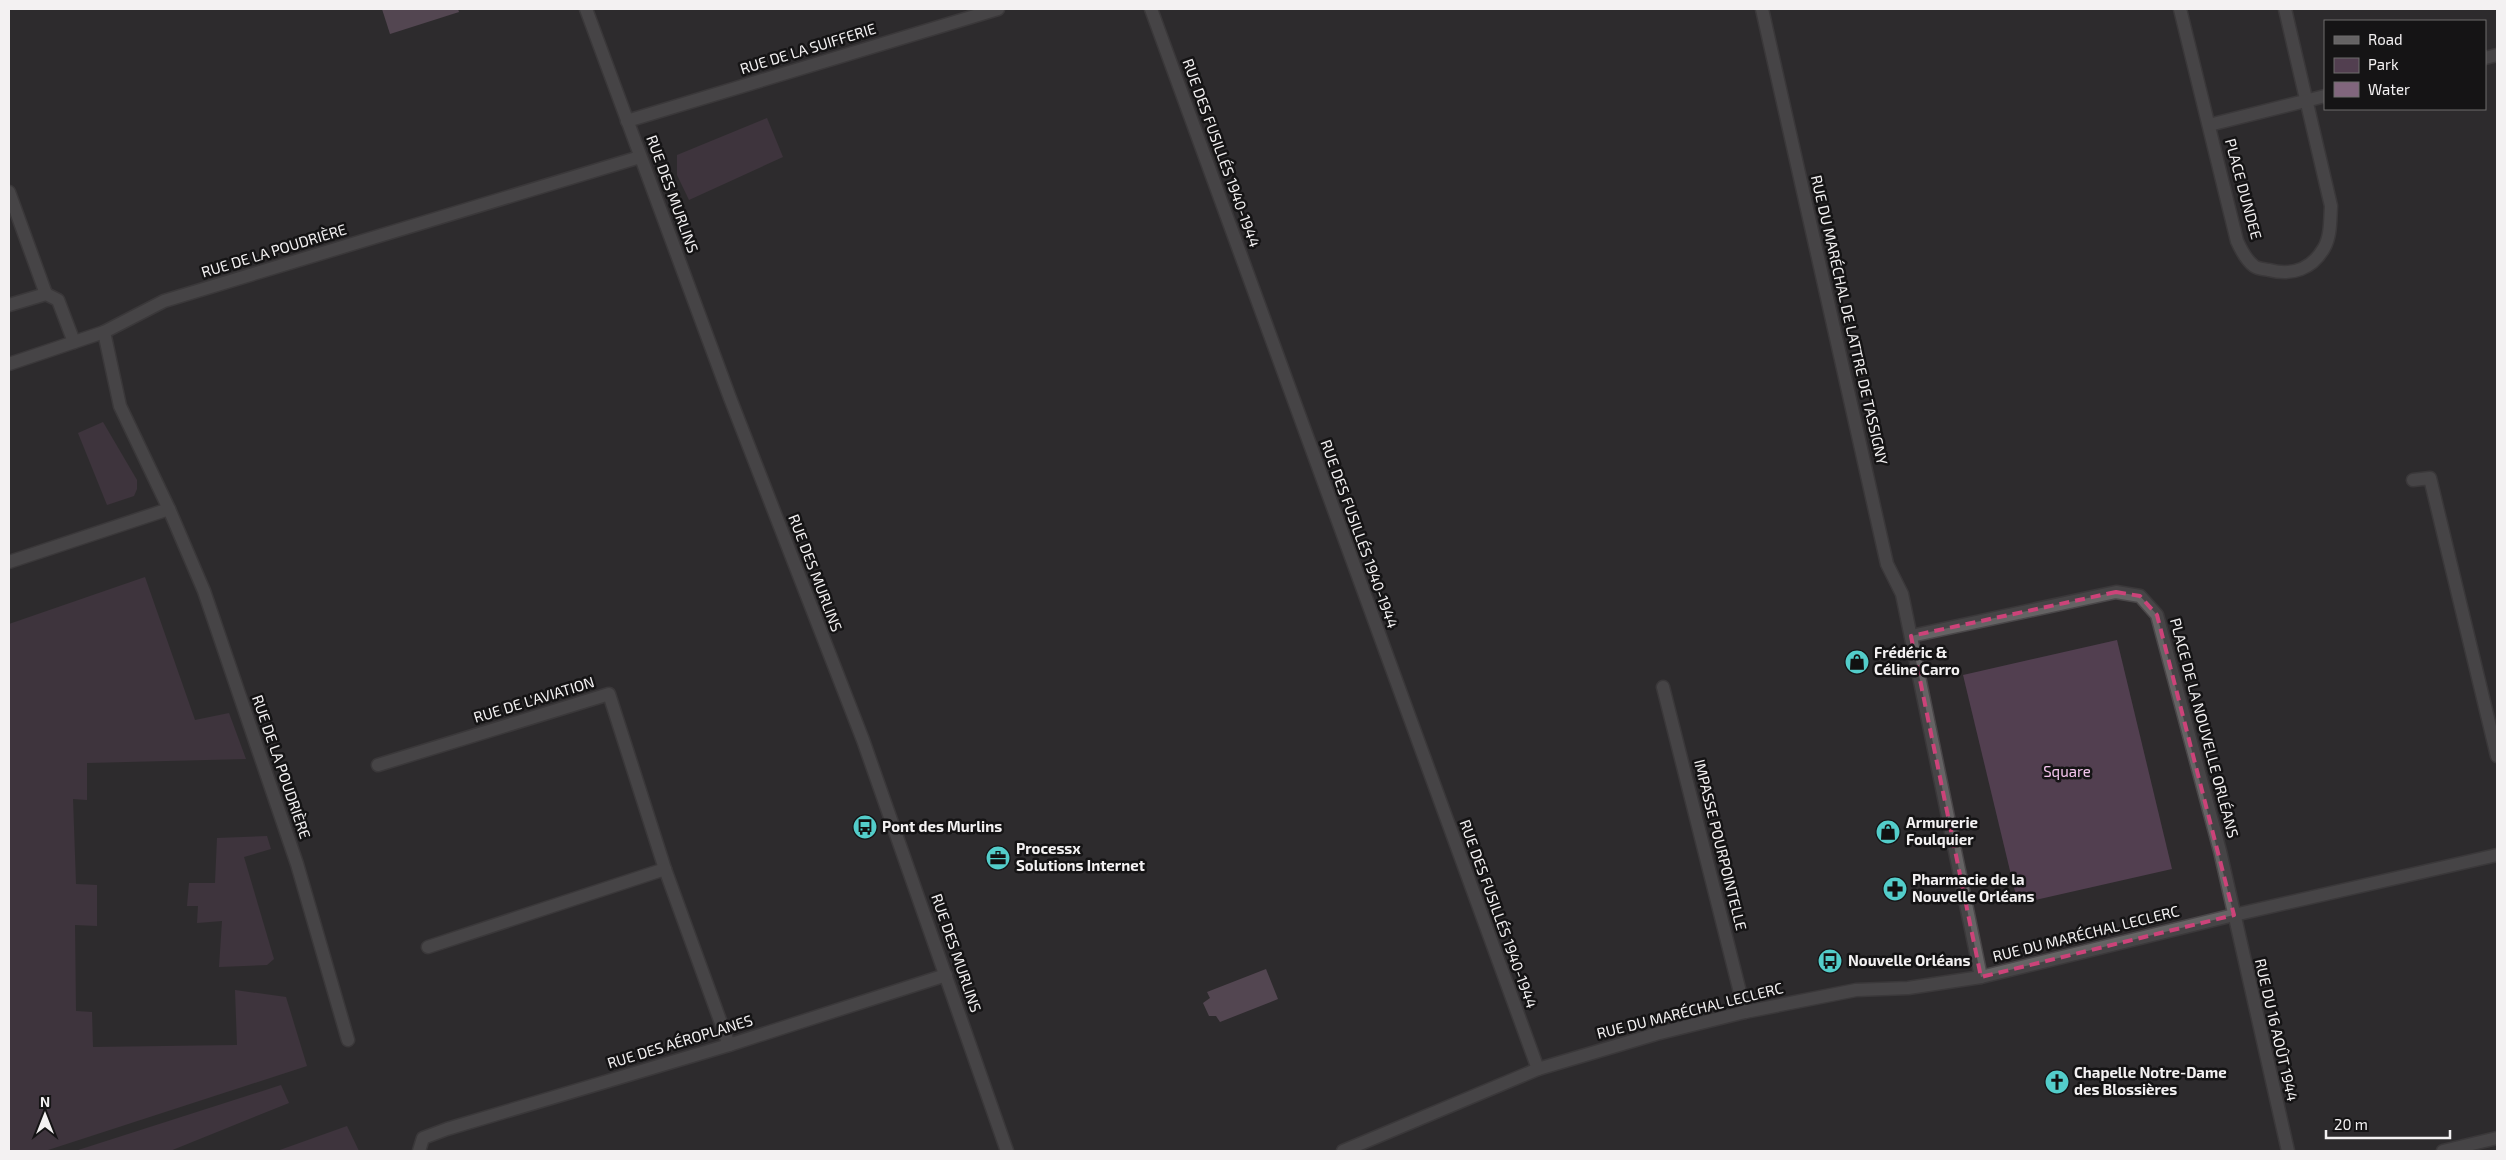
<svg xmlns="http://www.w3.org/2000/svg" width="2506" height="1160" font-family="'Exo 2',sans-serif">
	<rect width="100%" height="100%" fill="#2e2b2d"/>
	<g fill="#523f50">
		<path d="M 767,118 L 783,157 L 689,200 L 677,175 L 677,155 Z"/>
		<path d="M 103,422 L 137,480 L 137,489 L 134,496 L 107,505 L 78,433 Z"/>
		<path d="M 145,577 L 195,720 L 229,713 L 246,759 L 87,763 L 87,800 L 73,799 L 76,884 L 97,885 L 97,926 L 75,925 L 76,1011 L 92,1012 L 93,1047 L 237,1045 L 235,990 L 286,997 L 307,1066 L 45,1151 L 9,1151 L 9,624 Z"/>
		<path d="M 2117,640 L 2172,869 L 2018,904 L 1963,675 Z"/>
		<path d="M 267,836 L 271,849 L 244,857 L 274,959 L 267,965 L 219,967 L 222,921 L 197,923 L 198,906 L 187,906 L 189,883 L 215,883 L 217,838 Z"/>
		<path d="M 281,1085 L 289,1103 L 170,1151 L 75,1151 Z"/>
		<path d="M 347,1126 L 359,1151 L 277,1151 Z"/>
	</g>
	<g fill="#81667d">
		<path d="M 382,9 L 458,9 L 459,12 L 390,34 Z"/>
		<path d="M 1266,969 L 1278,999 L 1220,1022 L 1216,1016 L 1209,1016 L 1203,1003 L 1210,998 L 1207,992 Z"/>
	</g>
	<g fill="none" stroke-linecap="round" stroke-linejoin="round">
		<defs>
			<g id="street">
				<path d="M 586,9 L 730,398 L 863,740 L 1007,1151"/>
				<path d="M 1151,9 L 1538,1069"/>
				<path d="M 1762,9 L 1887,564 L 1902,594 L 1981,977"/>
				<path d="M 2180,9 L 2237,241 C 2241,250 2246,260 2254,266 C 2258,269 2264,269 2269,270 C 2292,276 2312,269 2324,248 C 2331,236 2330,220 2331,206 L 2285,9"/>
				<path d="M 2485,58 L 2497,55"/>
				<path d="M 627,121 L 998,9"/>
				<path d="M 2209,125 L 2325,96"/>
				<path d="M 9,192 L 46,294"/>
				<path d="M 9,305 L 46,294 L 58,300 L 74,342"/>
				<path d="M 9,364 L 104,332"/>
				<path d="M 2413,480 L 2430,478 L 2497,756"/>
				<path d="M 9,562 L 169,509"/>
				<path d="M 1911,636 L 2116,592 L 2140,596 L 2157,615 L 2220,851 L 2288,1151"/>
				<path d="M 1663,687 L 1745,1012"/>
				<path d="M 378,765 L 609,694 L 665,869 L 729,1045"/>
				<path d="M 428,947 L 665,869"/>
				<path d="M 348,1040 L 297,864 L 204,591 L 169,509 L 120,406 L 104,332 L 164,301 L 640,157"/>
				<path d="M 419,1151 L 423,1138 L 447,1129 L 729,1045 L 946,975"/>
				<path d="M 1343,1151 L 1538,1069 L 1656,1034 L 1745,1012 L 1856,990 L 1908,988 L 1981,977 L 2234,915 L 2497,855"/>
				<path d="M 2443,1151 L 2497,1138"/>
			</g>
		</defs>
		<use href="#street" stroke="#4a4749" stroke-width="15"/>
		<use href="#street" stroke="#656364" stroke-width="12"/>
	</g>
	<path d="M0 0H2506V1160H0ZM 2116,592 L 2140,596 L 2157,615 L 2234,915 L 1981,977 L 1911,636 Z" fill="#2e2b2d" fill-opacity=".55" fill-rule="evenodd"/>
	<path fill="none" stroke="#cc4379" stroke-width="4" stroke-dasharray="10 6" stroke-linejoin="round" d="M 2116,592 L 2140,596 L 2157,615 L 2234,915 L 1981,977 L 1911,636 Z"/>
	<defs>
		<symbol id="shop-disc" viewBox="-11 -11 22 22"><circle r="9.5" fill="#53cdca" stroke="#151415"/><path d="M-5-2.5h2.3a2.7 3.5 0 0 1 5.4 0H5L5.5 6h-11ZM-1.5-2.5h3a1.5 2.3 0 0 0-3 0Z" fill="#111"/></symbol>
		<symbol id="bus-disc" viewBox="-11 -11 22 22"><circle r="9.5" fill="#53cdca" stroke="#151415"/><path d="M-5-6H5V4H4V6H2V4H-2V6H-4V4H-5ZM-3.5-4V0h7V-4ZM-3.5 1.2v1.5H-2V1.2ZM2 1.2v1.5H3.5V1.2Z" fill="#111"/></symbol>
		<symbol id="office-disc" viewBox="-11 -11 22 22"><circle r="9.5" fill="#53cdca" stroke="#151415"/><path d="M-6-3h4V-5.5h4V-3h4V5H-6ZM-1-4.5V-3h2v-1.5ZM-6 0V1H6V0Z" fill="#111"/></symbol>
		<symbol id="pharmacy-disc" viewBox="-11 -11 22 22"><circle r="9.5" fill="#53cdca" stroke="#151415"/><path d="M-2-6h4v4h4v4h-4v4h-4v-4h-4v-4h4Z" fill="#111"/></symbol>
		<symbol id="church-disc" viewBox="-11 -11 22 22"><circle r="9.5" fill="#53cdca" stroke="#151415"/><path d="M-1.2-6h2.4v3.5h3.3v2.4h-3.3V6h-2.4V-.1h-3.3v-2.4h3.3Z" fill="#111"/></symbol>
	</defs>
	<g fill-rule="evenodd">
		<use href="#shop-disc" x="1843" y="648" width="28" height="28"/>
		<use href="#bus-disc" x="851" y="813" width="28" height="28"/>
		<use href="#shop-disc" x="1874" y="818" width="28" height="28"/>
		<use href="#office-disc" x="984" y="844" width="28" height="28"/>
		<use href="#pharmacy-disc" x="1881" y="875" width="28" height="28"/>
		<use href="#bus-disc" x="1816" y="947" width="28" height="28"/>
		<use href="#church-disc" x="2043" y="1068" width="28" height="28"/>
	</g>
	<g text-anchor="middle" stroke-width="5" stroke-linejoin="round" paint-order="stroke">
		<g font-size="15" fill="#f3f1f2" stroke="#151415">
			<text transform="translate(808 49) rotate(-17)" y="5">RUE DE LA SUIFFERIE</text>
			<text transform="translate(1221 153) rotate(70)" y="5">RUE DES FUSILLÉS 1940-1944</text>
			<text transform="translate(2243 189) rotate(75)" y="5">PLACE DUNDEE</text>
			<text transform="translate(672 194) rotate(70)" y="5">RUE DES MURLINS</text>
			<text transform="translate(274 251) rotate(-17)" y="5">RUE DE LA POUDRIÈRE</text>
			<text transform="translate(1849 320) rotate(77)" y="5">RUE DU MARÉCHAL DE LATTRE DE TASSIGNY</text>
			<text transform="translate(1359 534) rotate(70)" y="5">RUE DES FUSILLÉS 1940-1944</text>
			<text transform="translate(815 573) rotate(69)" y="5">RUE DES MURLINS</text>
			<text transform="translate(534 700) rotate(-17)" y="5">RUE DE L'AVIATION</text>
			<text transform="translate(2204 728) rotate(75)" y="5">PLACE DE LA NOUVELLE ORLÉANS</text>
			<text transform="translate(281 767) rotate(71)" y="5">RUE DE LA POUDRIÈRE</text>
			<text transform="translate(1720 845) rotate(76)" y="5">IMPASSE POURPOINTELLE</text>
			<text transform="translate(1498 914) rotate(70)" y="5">RUE DES FUSILLÉS 1940-1944</text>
			<text transform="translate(2086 934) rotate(-14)" y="5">RUE DU MARÉCHAL LECLERC</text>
			<text transform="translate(956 953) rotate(71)" y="5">RUE DES MURLINS</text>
			<text transform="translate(1690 1011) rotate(-14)" y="5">RUE DU MARÉCHAL LECLERC</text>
			<text transform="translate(2276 1030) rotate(77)" y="5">RUE DU 16 AOÛT 1944</text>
			<text transform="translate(680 1042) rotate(-17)" y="5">RUE DES AÉROPLANES</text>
		</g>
		<g font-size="15" font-weight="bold" fill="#f3f1f2" stroke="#151415" text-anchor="start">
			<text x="1874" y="658">Frédéric &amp;<tspan x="1874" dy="17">Céline Carro</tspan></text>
			<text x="1906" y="828">Armurerie<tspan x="1906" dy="17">Foulquier</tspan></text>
			<text x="882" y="832">Pont des Murlins</text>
			<text x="1016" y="854">Processx<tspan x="1016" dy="17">Solutions Internet</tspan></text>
			<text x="1912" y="885">Pharmacie de la<tspan x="1912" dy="17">Nouvelle Orléans</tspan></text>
			<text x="1848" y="966">Nouvelle Orléans</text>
			<text x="2074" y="1078">Chapelle Notre-Dame<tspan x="2074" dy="17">des Blossières</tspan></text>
		</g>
		<g font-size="15" fill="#f5c5ee" stroke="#151415">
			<text x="2067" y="777">Square</text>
		</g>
	</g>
	<rect width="2506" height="1160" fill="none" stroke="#f3f1f2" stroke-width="20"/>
	<rect x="2324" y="20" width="162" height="90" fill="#151415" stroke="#6e6c6d"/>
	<rect x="2334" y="36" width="25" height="8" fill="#656364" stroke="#6e6c6d"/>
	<text x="2368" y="45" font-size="15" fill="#f3f1f2">Road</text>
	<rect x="2334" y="58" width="25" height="15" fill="#523f50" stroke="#6e6c6d"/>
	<text x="2368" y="70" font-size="15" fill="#f3f1f2">Park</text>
	<rect x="2334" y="82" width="25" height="15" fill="#81667d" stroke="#6e6c6d"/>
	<text x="2368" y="95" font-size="15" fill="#f3f1f2">Water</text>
	<g transform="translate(45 1115)" stroke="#151415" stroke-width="4" paint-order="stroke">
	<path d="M0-4L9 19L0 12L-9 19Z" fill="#f3f1f2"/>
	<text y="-8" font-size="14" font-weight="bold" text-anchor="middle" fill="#f3f1f2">N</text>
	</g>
	<path d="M2326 1130v8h124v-8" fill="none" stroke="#f3f1f2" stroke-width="2.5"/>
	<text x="2334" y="1130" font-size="15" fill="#f3f1f2" stroke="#151415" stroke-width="4" paint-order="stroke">20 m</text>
</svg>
